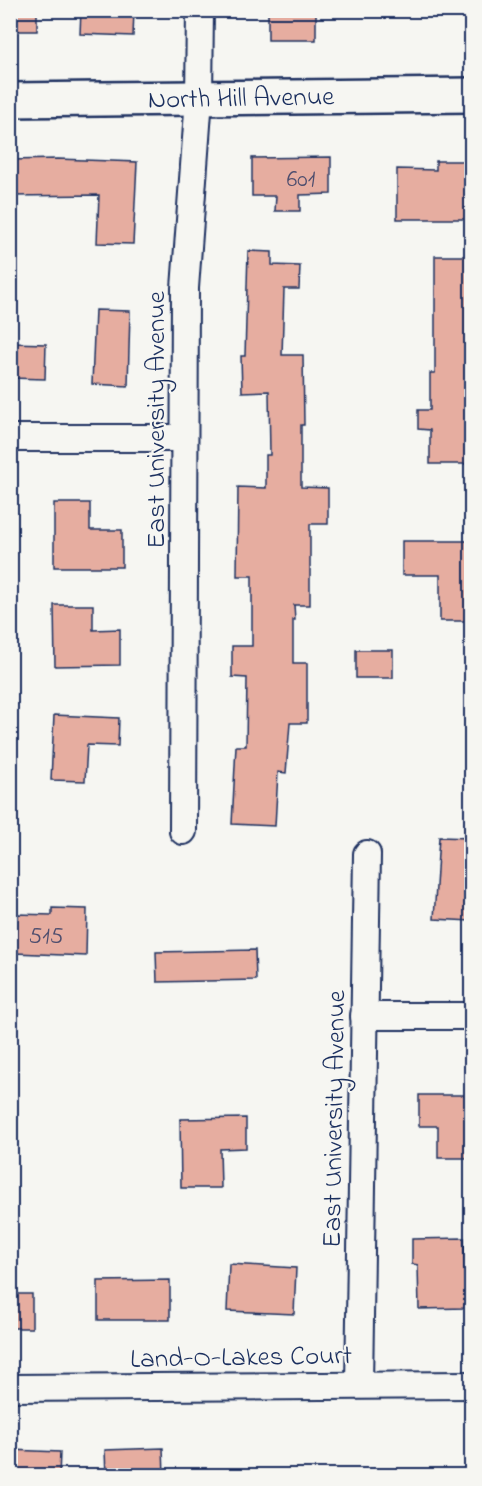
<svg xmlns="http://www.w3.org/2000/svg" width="482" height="1486" font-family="'Indie Flower',sans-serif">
	<rect width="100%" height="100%" fill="#f6f6f2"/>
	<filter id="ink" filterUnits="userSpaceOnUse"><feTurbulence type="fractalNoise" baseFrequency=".0167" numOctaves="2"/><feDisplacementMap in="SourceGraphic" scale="12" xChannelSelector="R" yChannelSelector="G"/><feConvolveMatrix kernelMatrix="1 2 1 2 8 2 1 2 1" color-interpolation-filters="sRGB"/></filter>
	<g filter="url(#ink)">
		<g fill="#e6ada0" stroke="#1b2f5e" stroke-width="1.5">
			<rect x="10" y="10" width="27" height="21"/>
			<path d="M 81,10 L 134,10 L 133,36 L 80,34 Z"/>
			<rect x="268" y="10" width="48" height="30"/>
			<path d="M 331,157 L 331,194 L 300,195 L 300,211 L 275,211 L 276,196 L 252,196 L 252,158 Z"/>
			<path d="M 58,159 L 137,162 L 133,244 L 97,243 L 99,195 L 10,196 L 10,160 Z"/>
			<path d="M 436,161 L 471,161 L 471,219 L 397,219 L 397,169 L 436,170 Z"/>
			<path d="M 248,251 L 272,252 L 272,265 L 300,266 L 299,289 L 284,289 L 282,355 L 303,355 L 304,425 L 301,425 L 301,487 L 328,488 L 328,524 L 310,524 L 310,605 L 294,605 L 295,620 L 293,620 L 293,663 L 307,663 L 307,723 L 290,723 L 286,773 L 278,772 L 275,826 L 232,824 L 236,746 L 246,746 L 247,678 L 232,677 L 232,646 L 252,646 L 252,576 L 237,576 L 238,487 L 266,488 L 266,455 L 270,455 L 269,391 L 242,392 L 241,356 L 245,356 Z"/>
			<path d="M 435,256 L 471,256 L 471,348 L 468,348 L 468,396 L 471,396 L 471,464 L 430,464 L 430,430 L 418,429 L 418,410 L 430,410 L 430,373 L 435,373 Z"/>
			<path d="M 95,310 L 130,311 L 128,386 L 92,384 Z"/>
			<path d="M 10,343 L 46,344 L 45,379 L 10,378 Z"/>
			<path d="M 54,503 L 90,503 L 90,530 L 122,530 L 122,567 L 54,567 Z"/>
			<path d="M 402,541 L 471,541 L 471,621 L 440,621 L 440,575 L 402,575 Z"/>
			<path d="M 54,605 L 93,605 L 93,630 L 120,629 L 120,665 L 55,666 Z"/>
			<rect x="356" y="650" width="37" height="28"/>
			<path d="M 54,715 L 119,718 L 118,746 L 87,745 L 85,781 L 51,780 Z"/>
			<path d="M 439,837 L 471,838 L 471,921 L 434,919 Z"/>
			<path d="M 52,908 L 87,909 L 86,956 L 15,953 L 17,914 L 52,915 Z"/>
			<path d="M 255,950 L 256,980 L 157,982 L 156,952 Z"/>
			<path d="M 419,1095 L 471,1095 L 471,1158 L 438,1158 L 438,1126 L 419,1126 Z"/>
			<path d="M 246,1118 L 246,1148 L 220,1149 L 221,1188 L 181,1188 L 180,1119 Z"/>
			<path d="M 464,1238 L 465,1308 L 419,1309 L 418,1265 L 412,1264 L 412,1239 Z"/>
			<path d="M 229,1264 L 296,1268 L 294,1314 L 227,1311 Z"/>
			<path d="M 170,1280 L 170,1320 L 98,1320 L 98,1281 Z"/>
			<rect x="10" y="1294" width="22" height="34"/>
			<path d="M 163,1448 L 164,1476 L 106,1476 L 105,1450 Z"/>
			<path d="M 10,1450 L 60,1452 L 59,1476 L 10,1476 Z"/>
		</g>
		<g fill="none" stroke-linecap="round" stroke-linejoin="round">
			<defs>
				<g id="minor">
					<path d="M 10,438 L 184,438"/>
					<path d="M 183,831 L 185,288 L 199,98 L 200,10"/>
					<path d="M 364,1016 L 472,1016"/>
					<path d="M 359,1385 L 367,854"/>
					<path d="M 10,1388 L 472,1385"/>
				</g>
				<path id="tertiary" d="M 10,100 L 472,95"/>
			</defs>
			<use href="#minor" stroke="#1b2f5e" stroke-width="30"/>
			<use href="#tertiary" stroke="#1b2f5e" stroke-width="38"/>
			<use href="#minor" stroke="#f6f6f2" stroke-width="26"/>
			<use href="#tertiary" stroke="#f6f6f2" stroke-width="33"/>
		</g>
	</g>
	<g text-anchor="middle" stroke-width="4.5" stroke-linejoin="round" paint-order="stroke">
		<g font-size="24" fill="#4e4e6e">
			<text x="301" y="186">601</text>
			<text x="46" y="943">515</text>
		</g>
		<g font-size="27" fill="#1b2f5e" stroke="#f6f6f2">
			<text transform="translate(241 97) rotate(-1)" y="9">North Hill Avenue</text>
			<text transform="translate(155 420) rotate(-90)" y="9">East University Avenue</text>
			<text transform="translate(333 1119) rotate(-89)" y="9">East University Avenue</text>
			<text transform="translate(241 1356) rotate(-1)" y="9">Land-O-Lakes Court</text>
		</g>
	</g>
	<rect width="482" height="1486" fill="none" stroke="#f6f6f2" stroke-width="36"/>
	<rect x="18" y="18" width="446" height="1450" fill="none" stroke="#1b2f5e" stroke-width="2" filter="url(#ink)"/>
</svg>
